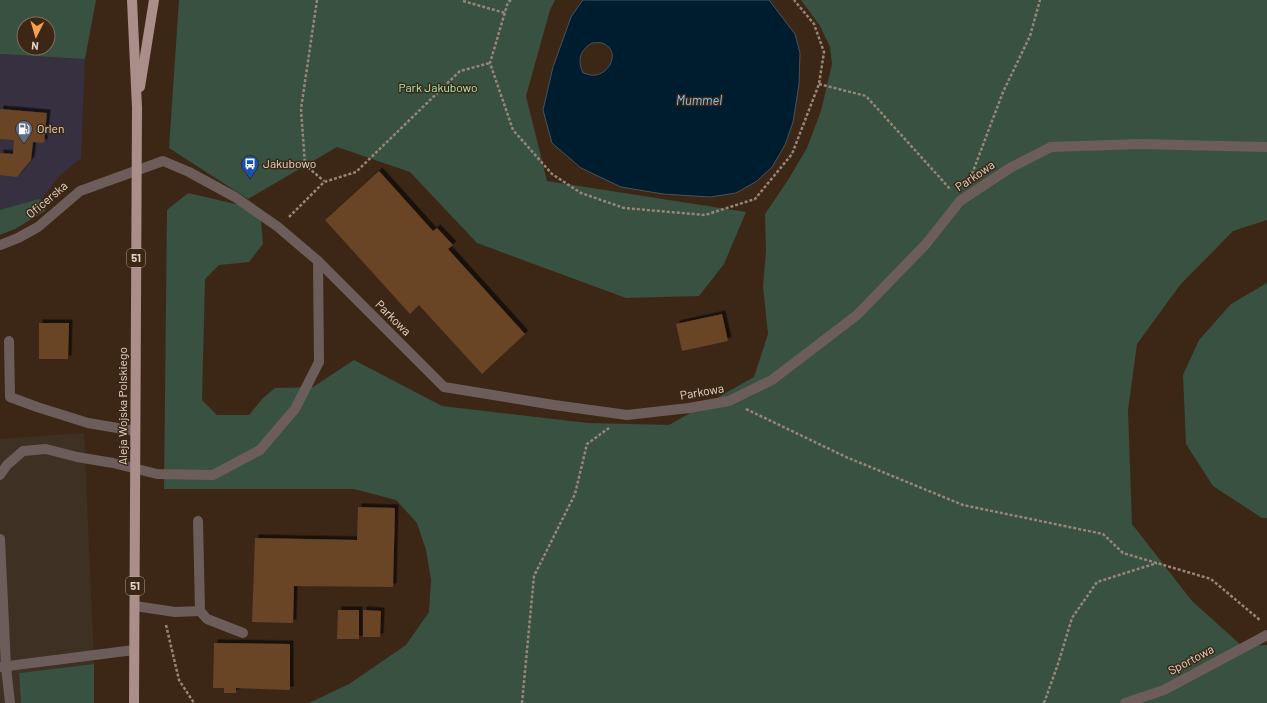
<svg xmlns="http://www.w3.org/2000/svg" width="1267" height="703" font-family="Barlow,sans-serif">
	<defs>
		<filter id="shadow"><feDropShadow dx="3.5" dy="-3.5" stdDeviation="0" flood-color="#0009"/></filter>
	</defs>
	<rect width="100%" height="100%" fill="#3c2716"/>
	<path fill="#363041" d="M 0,54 L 85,59 L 81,158 L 58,177 L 42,199 L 39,199 L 0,213 Z"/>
	<path fill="#3e3123" d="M 84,433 L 94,664 L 19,673 L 21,703 L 0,703 L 0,439 Z"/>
	<g fill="#385140" fill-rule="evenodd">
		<path d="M 0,0 L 96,0 L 85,59 L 0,54 ZM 24,24 L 48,24 L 48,48 L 24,48 Z"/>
		<path d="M 179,0 L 555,0 L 550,10 L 526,96 L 547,181 L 746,212 L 724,264 L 699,296 L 626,298 L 477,243 L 410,172 L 337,147 L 248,199 L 169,148 Z"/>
		<path d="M 801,0 L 1267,0 L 1267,220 L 1233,231 L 1180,285 L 1137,344 L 1128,410 L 1132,524 L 1192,601 L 1242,646 L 1267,645 L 1267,703 L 309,703 L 349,684 L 406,645 L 429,612 L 431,580 L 426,550 L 417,523 L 396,500 L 354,489 L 164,489 L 167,210 L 188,193 L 240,205 L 261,220 L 263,244 L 249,262 L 219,265 L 205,279 L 202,400 L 217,415 L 249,415 L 263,398 L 275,388 L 313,387 L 354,360 L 442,406 L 588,423 L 669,425 L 754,377 L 768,334 L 763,286 L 766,251 L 765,214 L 788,180 L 807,148 L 821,111 L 832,64 L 830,47 L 820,26 Z"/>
		<path d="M 39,199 L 45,201 L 46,207 L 45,211 L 15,229 L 0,235 L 0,210 Z"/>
		<path d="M 1267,283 L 1267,518 L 1262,518 L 1213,486 L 1186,444 L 1183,375 L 1199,340 L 1231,304 Z"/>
		<path d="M 94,664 L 94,703 L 21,703 L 19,673 Z"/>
	</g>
	<path fill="#001c2f" stroke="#44545e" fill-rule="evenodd" d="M 583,0 L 769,0 L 795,34 L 800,53 L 799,84 L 793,122 L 785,145 L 772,167 L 757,181 L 736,193 L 710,197 L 663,194 L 621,187 L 581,168 L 552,143 L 543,110 L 553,67 L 571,17 ZM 592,43 C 595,43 599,42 602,43 C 620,49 612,72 596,75 C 592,76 587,74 583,73 C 577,60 580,50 592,43 Z"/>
	<g fill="#694427" filter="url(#shadow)">
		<path d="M 0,109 L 47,113 L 44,143 L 33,142 L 31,160 L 17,177 L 0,175 L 0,153 L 13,154 L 14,140 L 0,139 Z"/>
		<path d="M 379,171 L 433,231 L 437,228 L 453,245 L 448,249 L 525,334 L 482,374 L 419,305 L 410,314 L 325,220 Z"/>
		<path d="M 722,314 L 728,341 L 682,351 L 676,324 Z"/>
		<path d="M 39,323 L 69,323 L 68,359 L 39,359 Z"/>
		<path d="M 358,507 L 395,508 L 393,587 L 294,586 L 293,623 L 252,622 L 255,538 L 357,540 Z"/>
		<path d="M 338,610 L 359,610 L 359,639 L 337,639 Z"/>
		<path d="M 363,610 L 381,611 L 380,637 L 363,637 Z"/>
		<path d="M 214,643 L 290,644 L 290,690 L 236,688 L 236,693 L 224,693 L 224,688 L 213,688 Z"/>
	</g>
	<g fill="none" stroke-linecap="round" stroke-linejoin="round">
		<g stroke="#978578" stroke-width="2.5" stroke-dasharray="3 2" stroke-linecap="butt">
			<path d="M 317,0 L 301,109 L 305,165 L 324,181"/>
			<path d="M 511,0 L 508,2 L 490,63 L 513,130 L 552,174 L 581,193 L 624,208 L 705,215 L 755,199 L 792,154 L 819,84 L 824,52 L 814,24 L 794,0"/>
			<path d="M 463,1 L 505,13"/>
			<path d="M 819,84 L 866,96 L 951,190"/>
			<path d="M 972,174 L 1003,92 L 1030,36 L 1040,0"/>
			<path d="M 289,217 L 324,182 L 356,172 L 460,71 L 490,63"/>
			<path d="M 746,409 L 846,457 L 963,505 L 1103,534 L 1123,553 L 1211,579 L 1261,621"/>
			<path d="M 166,625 L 179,680 L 194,703"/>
			<path d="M 522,703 L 534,576 L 575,494 L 587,444 L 609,428"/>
			<path d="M 1044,703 L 1058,664 L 1072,618 L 1097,582 L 1157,563"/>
		</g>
		<g stroke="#6c5d5b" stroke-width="10">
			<path d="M 9,341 L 10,397 L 37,407 L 88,423 L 135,431"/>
			<path d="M 0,475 L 7,465 L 23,451 L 46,449 L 77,457 L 113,463 L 157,474 L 213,475 L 260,450 L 295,409 L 319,362 L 318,261"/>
			<path d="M 198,521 L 200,611 L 207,619 L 243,633"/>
			<path d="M 0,539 L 6,667 L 10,703"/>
			<path d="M 135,606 L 175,612 L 200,611"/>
			<path d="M 0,667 L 134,650"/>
		</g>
		<g stroke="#6c5d5b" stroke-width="10">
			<path d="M 0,245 L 18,238 L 38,227 L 80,191 L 163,161 L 189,172 L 235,197 L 278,227 L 318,261 L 444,387 L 554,405 L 627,415 L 689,408 L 729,401 L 772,380 L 857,315 L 926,244 L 960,201 L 1010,168 L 1051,147 L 1139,144 L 1267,147"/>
			<path d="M 1125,703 L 1164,690 L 1267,635"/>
		</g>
		<g stroke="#aa8e89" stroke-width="10">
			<path d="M 132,0 L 137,108 L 134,703"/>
			<path d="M 140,87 L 154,0"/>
		</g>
	</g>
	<defs>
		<symbol id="fuel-pin" viewBox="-11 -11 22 30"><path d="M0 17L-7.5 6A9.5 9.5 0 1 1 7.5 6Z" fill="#5c6f8a" stroke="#3c2716"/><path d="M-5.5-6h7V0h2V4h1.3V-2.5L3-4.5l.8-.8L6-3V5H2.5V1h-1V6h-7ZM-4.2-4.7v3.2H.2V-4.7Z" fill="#fff"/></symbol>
		<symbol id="bus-pin" viewBox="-11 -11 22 30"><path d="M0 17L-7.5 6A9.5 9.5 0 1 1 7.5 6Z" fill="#1a4fb4" stroke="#3c2716"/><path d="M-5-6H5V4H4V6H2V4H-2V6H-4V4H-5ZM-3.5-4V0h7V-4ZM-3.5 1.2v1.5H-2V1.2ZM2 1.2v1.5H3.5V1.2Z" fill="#fff"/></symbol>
	</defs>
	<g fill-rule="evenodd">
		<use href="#fuel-pin" x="14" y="119" width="20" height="27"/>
		<use href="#bus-pin" x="240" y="154" width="20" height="27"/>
	</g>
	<g text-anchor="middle" stroke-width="3" stroke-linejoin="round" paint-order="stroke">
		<g fill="#3c2716" stroke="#b1a195" stroke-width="1">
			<rect x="127" y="249" width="18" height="18" rx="3"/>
			<rect x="126" y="577" width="18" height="18" rx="3"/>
		</g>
		<g font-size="11" font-weight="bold" fill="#e3d5cb">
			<text x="136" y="262">51</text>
			<text x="135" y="590">51</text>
		</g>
		<g font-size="12" fill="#a5edbd" stroke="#3c2716">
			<text x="438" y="92">Park Jakubowo</text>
		</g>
		<g font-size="12" fill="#e3d5cb" stroke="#3c2716" text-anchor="start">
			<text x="37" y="133">Orlen</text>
			<text x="263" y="168">Jakubowo</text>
		</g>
		<g font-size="12" fill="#e3d5cb" stroke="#3c2716">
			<text transform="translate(975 176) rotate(-34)" y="4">Parkowa</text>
			<text transform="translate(47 200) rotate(-40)" y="4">Oficerska</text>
			<text transform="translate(393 318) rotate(45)" y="4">Parkowa</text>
			<text transform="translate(702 392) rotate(-10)" y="4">Parkowa</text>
			<text transform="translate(123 406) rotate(-90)" y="4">Aleja Wojska Polskiego</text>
			<text transform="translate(1191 660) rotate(-28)" y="4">Sportowa</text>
		</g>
		<g font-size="13" font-style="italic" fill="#84c7f7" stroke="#3c2716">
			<text x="699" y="105">Mummel</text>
		</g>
	</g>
	<g transform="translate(36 36) rotate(185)"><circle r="19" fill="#3c2716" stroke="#7f6d5e"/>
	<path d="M0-3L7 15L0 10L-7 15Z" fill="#fa9f4f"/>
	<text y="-6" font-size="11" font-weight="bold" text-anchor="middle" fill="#e3d5cb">N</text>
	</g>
</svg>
